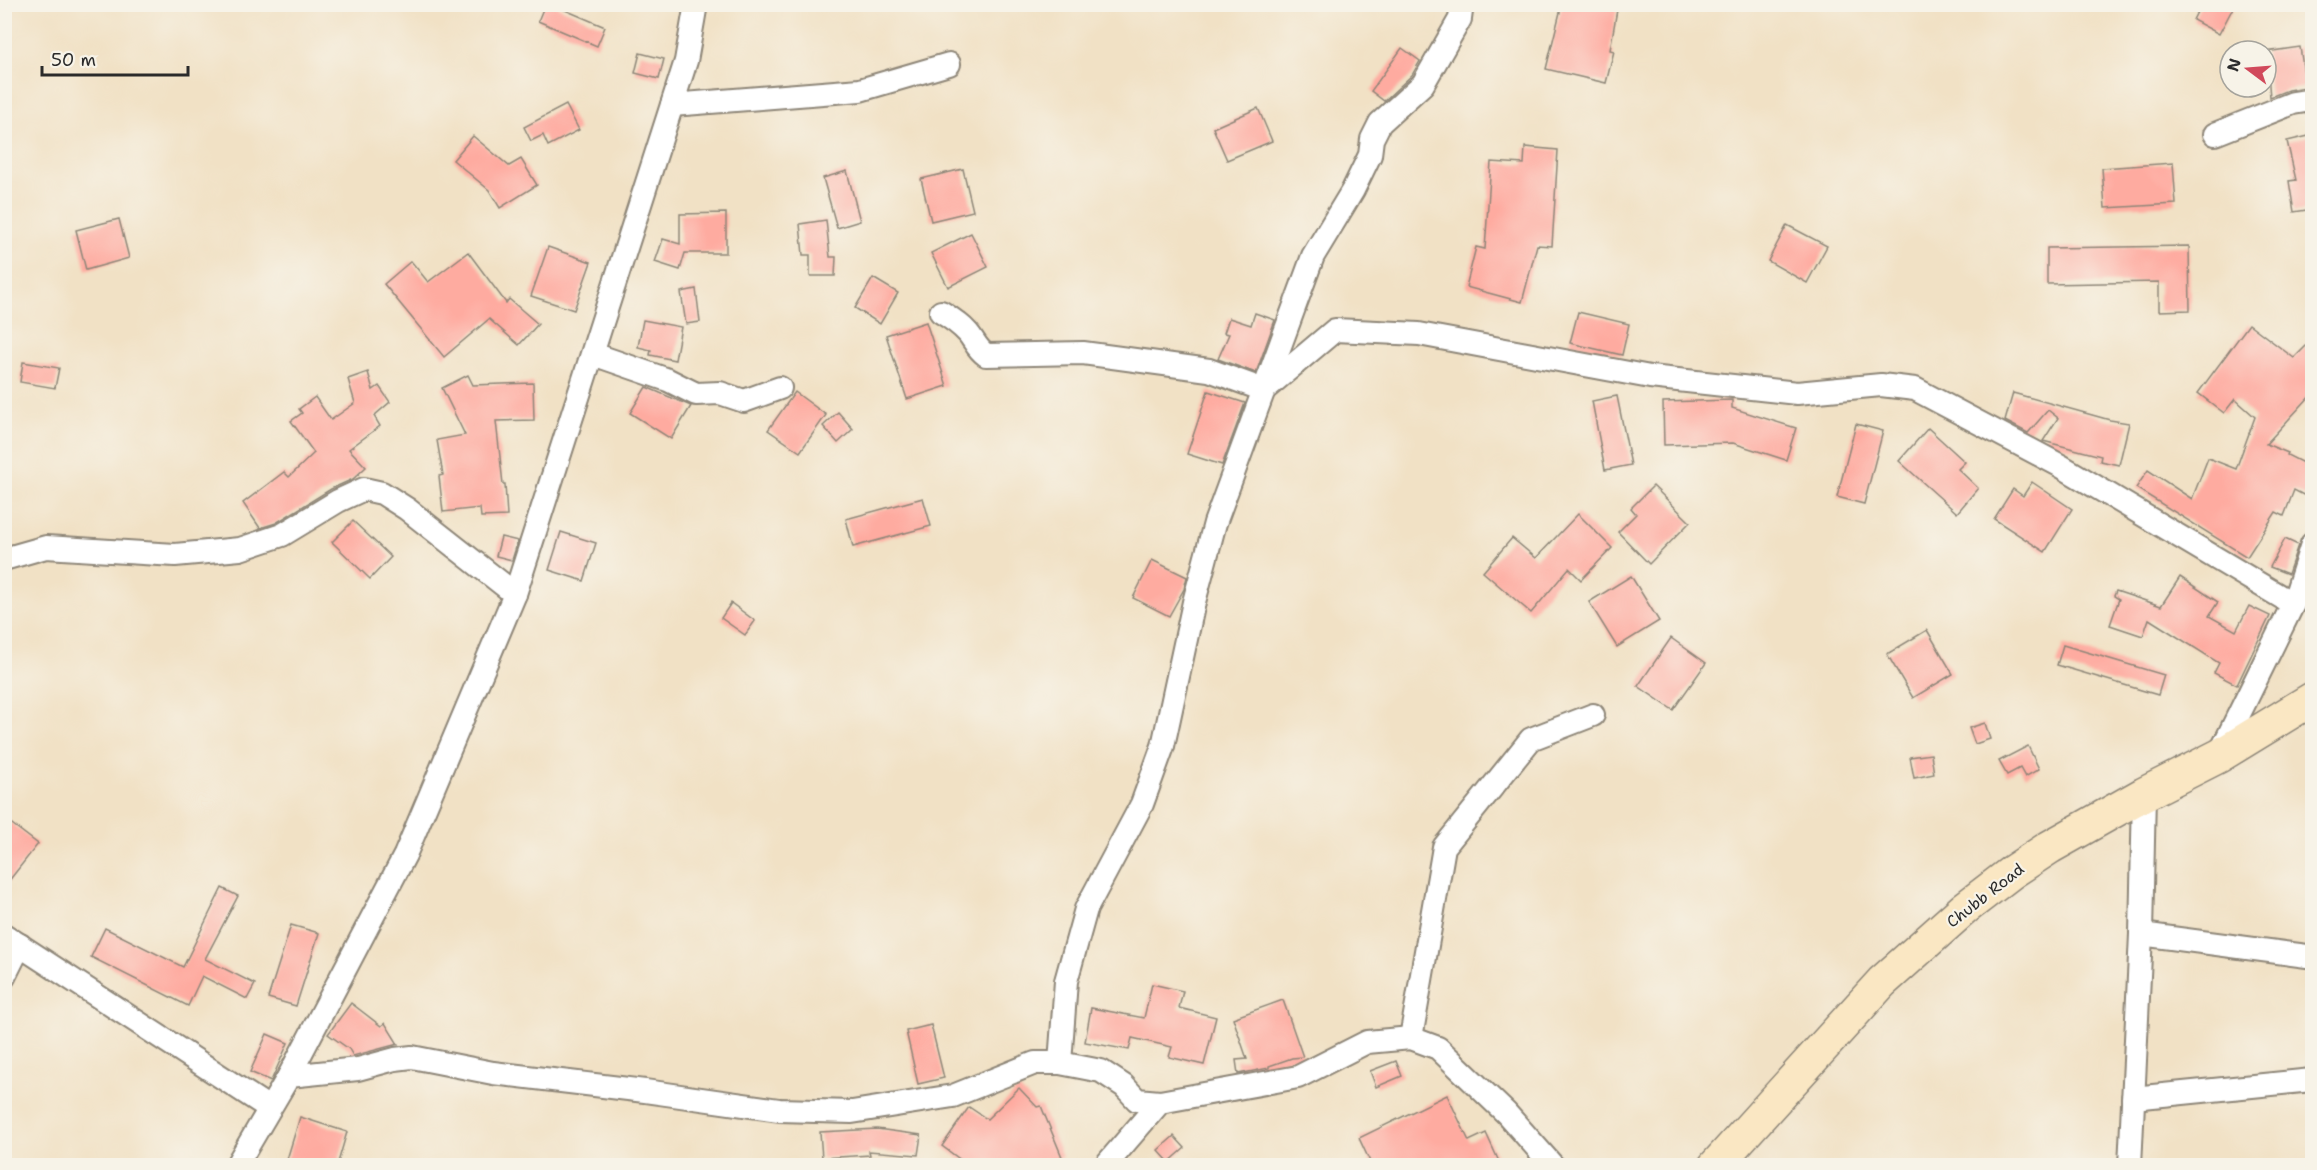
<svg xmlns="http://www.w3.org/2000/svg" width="2317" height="1170" font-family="'Shantell Sans',sans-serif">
	<rect width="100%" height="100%" fill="#f7f3e8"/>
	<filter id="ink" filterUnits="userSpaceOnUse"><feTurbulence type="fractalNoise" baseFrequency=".0167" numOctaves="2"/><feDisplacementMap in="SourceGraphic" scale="12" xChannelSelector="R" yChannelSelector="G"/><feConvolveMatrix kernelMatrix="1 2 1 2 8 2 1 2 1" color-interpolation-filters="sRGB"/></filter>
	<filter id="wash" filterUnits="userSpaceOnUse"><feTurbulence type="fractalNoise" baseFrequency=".008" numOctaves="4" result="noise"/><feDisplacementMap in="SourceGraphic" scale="24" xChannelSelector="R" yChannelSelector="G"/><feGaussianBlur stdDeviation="1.35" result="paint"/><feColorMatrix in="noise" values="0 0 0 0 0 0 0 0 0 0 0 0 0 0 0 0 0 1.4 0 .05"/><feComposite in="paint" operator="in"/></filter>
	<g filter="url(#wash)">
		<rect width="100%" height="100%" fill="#f1e1c5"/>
		<g id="blocks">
			<g fill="#feaba0">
				<path d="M 545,4 L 551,4 L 605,27 L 597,46 L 538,21 Z"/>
				<path d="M 1562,4 L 1618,4 L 1610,50 L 1614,51 L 1606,83 L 1546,69 Z"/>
				<path d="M 2201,4 L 2235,4 L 2219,34 L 2193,20 Z"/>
				<path d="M 2300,47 L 2306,87 L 2288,90 L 2270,97 L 2266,52 Z"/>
				<path d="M 1402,48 L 1420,61 L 1412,75 L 1384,101 L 1371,91 Z"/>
				<path d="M 640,53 L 664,59 L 659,79 L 635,73 Z"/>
				<path d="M 566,105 L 579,130 L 548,146 L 543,135 L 531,141 L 524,127 Z"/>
				<path d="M 1258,108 L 1272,141 L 1227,160 L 1213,128 Z"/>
				<path d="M 2313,135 L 2313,209 L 2294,212 L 2289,181 L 2296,180 L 2287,141 Z"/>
				<path d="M 473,136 L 509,166 L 521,159 L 537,185 L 500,208 L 489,190 L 453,160 Z"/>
				<path d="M 1525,147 L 1558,150 L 1552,246 L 1537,245 L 1522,302 L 1466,287 L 1476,247 L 1485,249 L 1491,162 L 1524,164 Z"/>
				<path d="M 2173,163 L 2176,204 L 2105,208 L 2102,168 Z"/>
				<path d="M 963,169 L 973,211 L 931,221 L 921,179 Z"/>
				<path d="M 847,171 L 860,221 L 837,228 L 823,178 Z"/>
				<path d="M 726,213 L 726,253 L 685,253 L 680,270 L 655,262 L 663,239 L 680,244 L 680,214 Z"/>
				<path d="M 119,219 L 129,258 L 86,270 L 76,230 Z"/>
				<path d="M 826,220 L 830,257 L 836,257 L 835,276 L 810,276 L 810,255 L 803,255 L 800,224 Z"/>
				<path d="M 1787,225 L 1827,246 L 1807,283 L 1768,261 Z"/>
				<path d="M 971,233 L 988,267 L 948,287 L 931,253 Z"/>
				<path d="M 2189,246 L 2190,310 L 2159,311 L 2159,282 L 2047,284 L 2047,248 Z"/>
				<path d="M 548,247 L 591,262 L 574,310 L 531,296 Z"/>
				<path d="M 468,252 L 506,303 L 509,299 L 538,324 L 519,345 L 489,319 L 444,357 L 384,284 L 411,261 L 428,282 Z"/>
				<path d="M 873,278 L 898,293 L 880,324 L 855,308 Z"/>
				<path d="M 696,289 L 700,322 L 686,324 L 681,292 Z"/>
				<path d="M 1578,312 L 1629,324 L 1622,355 L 1570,343 Z"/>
				<path d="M 1255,313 L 1275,320 L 1256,373 L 1218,359 L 1229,334 L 1224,333 L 1229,318 L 1251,325 Z"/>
				<path d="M 643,320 L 681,327 L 675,360 L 650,355 L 651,350 L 638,347 Z"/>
				<path d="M 926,322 L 947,386 L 907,399 L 886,335 Z"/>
				<path d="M 2249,324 L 2294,358 L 2313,339 L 2313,393 L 2266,444 L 2288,453 L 2287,455 L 2313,468 L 2313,500 L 2294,490 L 2284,516 L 2276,512 L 2247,557 L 2136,488 L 2148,470 L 2192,499 L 2208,458 L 2236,469 L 2255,417 L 2235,399 L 2224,413 L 2198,393 Z"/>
				<path d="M 23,362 L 59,368 L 55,388 L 20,382 Z"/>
				<path d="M 368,372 L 373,390 L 379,386 L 390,402 L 374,416 L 380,426 L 349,449 L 366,467 L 353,479 L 331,489 L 276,523 L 260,528 L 243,503 L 284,472 L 289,477 L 314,453 L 291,421 L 302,413 L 299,409 L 315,397 L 331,420 L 355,403 L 348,379 Z"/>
				<path d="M 468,375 L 473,385 L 533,383 L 534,420 L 496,421 L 503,484 L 505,484 L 507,516 L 481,517 L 480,508 L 443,512 L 439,476 L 443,475 L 437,440 L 465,435 L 442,388 Z"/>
				<path d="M 646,387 L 691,406 L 671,439 L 630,413 Z"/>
				<path d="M 1208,391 L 1245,403 L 1222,465 L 1187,454 Z"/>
				<path d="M 795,392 L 826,415 L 800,452 L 768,430 Z"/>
				<path d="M 2013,393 L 2110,420 L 2129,423 L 2119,465 L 2100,461 L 2101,456 L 2043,441 L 2058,418 L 2048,410 L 2028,433 L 2005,421 Z"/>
				<path d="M 1617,396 L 1631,465 L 1605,470 L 1592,401 Z"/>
				<path d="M 1732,400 L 1732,408 L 1796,428 L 1786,460 L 1733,443 L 1664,445 L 1663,402 Z"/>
				<path d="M 838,412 L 853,429 L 838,443 L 823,426 Z"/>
				<path d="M 1856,424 L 1883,431 L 1864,504 L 1837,497 Z"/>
				<path d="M 1928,428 L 1965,462 L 1958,469 L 1978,488 L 1957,513 L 1899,461 Z"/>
				<path d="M 2032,482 L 2072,509 L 2045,552 L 1994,519 L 2013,489 L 2023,496 Z"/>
				<path d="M 1653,486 L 1690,522 L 1649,564 L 1618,532 L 1636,514 L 1631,508 Z"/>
				<path d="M 923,498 L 931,526 L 853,547 L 846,519 Z"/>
				<path d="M 1578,514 L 1612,548 L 1581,580 L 1569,568 L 1531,613 L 1483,572 L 1512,538 L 1536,558 Z"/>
				<path d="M 353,521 L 391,557 L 370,579 L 332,542 Z"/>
				<path d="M 561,532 L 596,543 L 584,581 L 549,570 Z"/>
				<path d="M 501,537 L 518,541 L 512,560 L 496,556 Z"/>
				<path d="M 2285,539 L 2298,545 L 2288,574 L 2270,567 Z"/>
				<path d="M 1152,560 L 1187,577 L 1184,589 L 1169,616 L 1133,598 Z"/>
				<path d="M 1631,576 L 1659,621 L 1617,647 L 1589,602 Z"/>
				<path d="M 2180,577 L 2218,602 L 2209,616 L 2236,631 L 2249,606 L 2270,616 L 2237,685 L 2214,673 L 2219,663 L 2149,619 L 2143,636 L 2110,625 L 2119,599 L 2114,596 L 2116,591 L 2161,606 Z"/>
				<path d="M 731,603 L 755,621 L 745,635 L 721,618 Z"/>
				<path d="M 1927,630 L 1953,674 L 1913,698 L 1887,654 Z"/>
				<path d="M 1671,638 L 1706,663 L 1673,710 L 1638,686 Z"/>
				<path d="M 2063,645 L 2164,675 L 2158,695 L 2057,665 Z"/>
				<path d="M 1985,723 L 1990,739 L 1975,744 L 1969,728 Z"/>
				<path d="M 2028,746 L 2039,769 L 2025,777 L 2020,768 L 2007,775 L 1999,761 Z"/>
				<path d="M 1931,754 L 1934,774 L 1914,778 L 1910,757 Z"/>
				<path d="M 4,818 L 38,844 L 4,887 Z"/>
				<path d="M 222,888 L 238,896 L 205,959 L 255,984 L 247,999 L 202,976 L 188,1006 L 91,957 L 105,928 L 183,967 Z"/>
				<path d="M 291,925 L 319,933 L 296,1006 L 268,998 Z"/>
				<path d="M 1152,984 L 1183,991 L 1179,1008 L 1216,1017 L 1204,1065 L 1169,1057 L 1172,1047 L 1132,1038 L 1129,1050 L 1085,1042 L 1091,1008 L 1144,1018 Z"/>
				<path d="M 1283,1000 L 1303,1057 L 1292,1058 L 1269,1066 L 1269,1068 L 1238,1074 L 1236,1060 L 1247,1059 L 1233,1018 Z"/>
				<path d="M 351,1003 L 381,1026 L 385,1023 L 398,1044 L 353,1056 L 349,1049 L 328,1034 Z"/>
				<path d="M 931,1025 L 944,1078 L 918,1084 L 906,1031 Z"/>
				<path d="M 267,1034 L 288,1043 L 271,1081 L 250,1072 Z"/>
				<path d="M 1396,1061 L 1402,1076 L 1376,1087 L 1370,1071 Z"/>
				<path d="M 1019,1088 L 1037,1107 L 1041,1106 L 1062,1157 L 1045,1166 L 969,1166 L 942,1146 L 969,1107 L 987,1119 Z"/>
				<path d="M 1447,1095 L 1469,1141 L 1486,1133 L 1501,1166 L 1372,1166 L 1359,1138 Z"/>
				<path d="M 300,1117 L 347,1132 L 337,1166 L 285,1166 Z"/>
				<path d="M 877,1129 L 921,1135 L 918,1155 L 869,1151 L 870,1155 L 822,1158 L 820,1132 Z"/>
				<path d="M 1174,1136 L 1185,1148 L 1169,1162 L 1158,1150 Z"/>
			</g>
		</g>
	</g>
	<g filter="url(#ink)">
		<use href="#blocks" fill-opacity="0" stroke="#8e8678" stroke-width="1.5"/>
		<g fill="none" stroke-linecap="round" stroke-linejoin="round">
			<defs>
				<g id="street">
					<path d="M 672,105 L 860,90 L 949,64"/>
					<path d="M 2215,134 L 2293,103 L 2312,100"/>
					<path d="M 941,312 C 951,318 960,324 968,333 C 974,340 977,349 986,355 L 1083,353 L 1209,370 L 1264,390"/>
					<path d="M 593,354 L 668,380 L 696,394 L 720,393 L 744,401 L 780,388"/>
					<path d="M 1265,389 L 1335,330 L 1419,334 L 1650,377 L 1797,393 L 1881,385 L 1915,389 L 2061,466 L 2293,604"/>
					<path d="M 4,559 L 46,547 L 175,555 L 240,549 L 282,535 L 338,501 L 364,489 L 382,493 L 407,509 L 515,594"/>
					<path d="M 2219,755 L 2293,604 L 2312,544"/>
					<path d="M 2141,934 L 2307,956"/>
					<path d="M 4,935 L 269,1108"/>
					<path d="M 4,977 L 20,945"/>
					<path d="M 1411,1038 L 1444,847 L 1531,739 L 1593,715"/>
					<path d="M 1060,1063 L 1066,981 L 1086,909 L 1142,804 L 1163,746 L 1194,602 L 1215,523 L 1313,256 L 1353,190 L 1370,155 L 1372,139 L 1380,123 L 1423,84 L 1460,19 L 1462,4"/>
					<path d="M 289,1076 L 358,1069 L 395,1059 L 412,1057 L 493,1073 L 645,1091 L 779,1110 L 852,1112 L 953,1096 L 1035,1063 L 1060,1063 L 1101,1071 L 1124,1086 L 1137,1100 L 1160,1102 L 1298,1077 L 1367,1042 L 1411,1038 L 1438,1048 L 1506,1113 L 1553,1166"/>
					<path d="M 2133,1098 L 2312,1080"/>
					<path d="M 236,1166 L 289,1076 L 405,855 L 515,594 L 686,61 L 696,4"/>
					<path d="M 1105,1166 L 1160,1102"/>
					<path d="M 2130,1166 L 2141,934 L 2144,794"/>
				</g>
				<path id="secondary" d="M 1715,1166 L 1882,982 L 1965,908 L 2012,872 L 2050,847 L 2144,794 L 2219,756 L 2312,699"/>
			</defs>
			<use href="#street" stroke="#8e8678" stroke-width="26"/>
			<use href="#secondary" stroke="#8e8678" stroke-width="36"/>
			<use href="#street" stroke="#fff" stroke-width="22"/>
			<use href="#secondary" stroke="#fae7c3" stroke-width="33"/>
		</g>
	</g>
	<g text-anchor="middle" stroke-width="4.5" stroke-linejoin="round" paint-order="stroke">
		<g font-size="16" fill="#2b2b2b" stroke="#f7f3e8">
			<text transform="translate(1985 895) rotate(-38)" y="6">Chubb Road</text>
		</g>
	</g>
	<rect width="2317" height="1170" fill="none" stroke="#f7f3e8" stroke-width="24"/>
	<g transform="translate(2248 69) rotate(286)"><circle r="28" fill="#f7f3e8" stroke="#a5a39c" stroke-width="1.5"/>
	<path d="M0-4.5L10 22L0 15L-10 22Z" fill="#d1495b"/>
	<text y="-9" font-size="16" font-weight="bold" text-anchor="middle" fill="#2b2b2b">N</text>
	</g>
	<path d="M42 66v9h146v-9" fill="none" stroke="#2b2b2b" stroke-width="3"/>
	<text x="51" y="66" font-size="18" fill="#2b2b2b" stroke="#f7f3e8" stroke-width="4.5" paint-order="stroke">50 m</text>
</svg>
